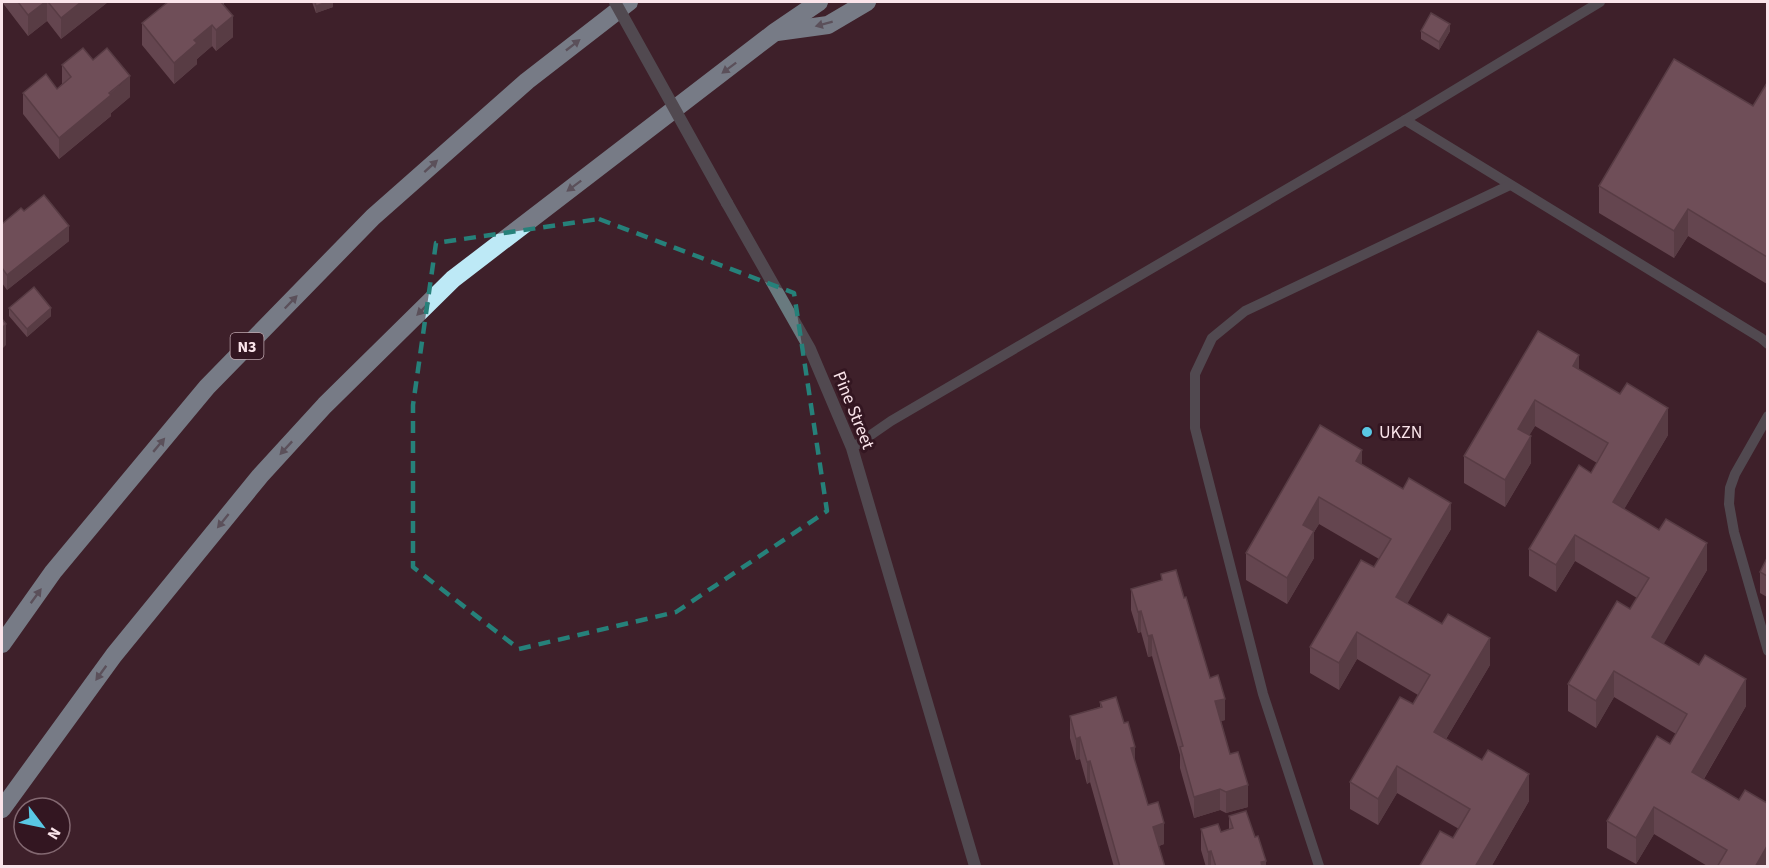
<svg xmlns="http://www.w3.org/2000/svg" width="1769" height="868" font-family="'Source Sans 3',sans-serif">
	<rect width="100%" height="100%" fill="#3e202a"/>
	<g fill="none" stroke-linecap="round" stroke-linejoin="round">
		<g stroke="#697a7f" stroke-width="10">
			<path d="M 1405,120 L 1761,338 L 1768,344"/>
			<path d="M 1768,416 L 1735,474 L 1730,488 L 1729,504 L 1734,532 L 1768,651"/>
			<path d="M 852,448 L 891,421 L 1405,120 L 1600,2"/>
			<path d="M 1319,866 L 1263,694 L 1195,428 L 1195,374 L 1212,338 L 1245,311 L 1510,185"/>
		</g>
		<path stroke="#697a7f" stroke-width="12" d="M 727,203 L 810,349 L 852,448 L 975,866"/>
		<g stroke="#bde9f6" stroke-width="18">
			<path d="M 777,32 L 828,25 L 867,2"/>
			<path d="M 2,644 L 53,572 L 207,387 L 373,217 L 527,81 L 629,2"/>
			<path d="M 2,809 L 114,655 L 260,476 L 325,405 L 453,279 L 775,32 L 819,2"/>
		</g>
		<path stroke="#697a7f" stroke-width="12" d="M 615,2 L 727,203"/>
	</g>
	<g fill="#93727c">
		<path d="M 2,2 L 108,2 L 61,39 L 47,21 L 28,36 Z"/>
		<path d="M 224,2 L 224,5 L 233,37 L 216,51 L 212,46 L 197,59 L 197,64 L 174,84 L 142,45 L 142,23 Z"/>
		<path d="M 312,2 L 333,2 L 333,7 L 316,13 Z"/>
		<path d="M 1421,31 L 1450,31 L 1439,50 L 1421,39 Z"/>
		<path d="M 93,60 L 130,97 L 111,113 L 111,116 L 59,159 L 23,114 L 23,93 L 57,89 L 62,84 L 62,65 Z"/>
		<path d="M 1767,83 L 1767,284 L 1688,236 L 1674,258 L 1599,213 L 1599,186 L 1753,106 Z"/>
		<path d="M 2,224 L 69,241 L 7,290 L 2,283 Z"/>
		<path d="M 9,308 L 51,316 L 27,337 L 9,316 Z"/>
		<path d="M 1538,331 L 1579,370 L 1668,435 L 1624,509 L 1707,570 L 1663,644 L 1746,706 L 1704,779 L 1767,867 L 1709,867 L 1654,834 L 1636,864 L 1607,848 L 1607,821 L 1670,744 L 1676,734 L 1614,697 L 1596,728 L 1568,711 L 1568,684 L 1630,609 L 1637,598 L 1575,561 L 1556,592 L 1529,576 L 1529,549 L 1591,473 L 1597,463 L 1535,426 L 1529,435 L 1531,463 L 1505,507 L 1464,483 L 1464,456 Z"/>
		<path d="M 1362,465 L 1451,529 L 1407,603 L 1490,665 L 1446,739 L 1529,801 L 1491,867 L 1419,867 L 1453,838 L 1459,829 L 1397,793 L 1378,825 L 1350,809 L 1350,782 L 1413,704 L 1418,695 L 1357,659 L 1339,690 L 1310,673 L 1310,647 L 1374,567 L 1379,559 L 1319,524 L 1314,532 L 1314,558 L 1287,604 L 1246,580 L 1246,553 Z"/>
		<path d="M 1767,558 L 1767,597 L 1760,593 L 1760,572 Z"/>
		<path d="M 1161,574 L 1184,598 L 1210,678 L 1225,720 L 1221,721 L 1230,754 L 1248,807 L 1226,813 L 1220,810 L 1194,818 L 1180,768 L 1180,755 L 1152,656 L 1148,657 L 1141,632 L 1138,633 L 1131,610 L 1131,589 L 1161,580 Z"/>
		<path d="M 1100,702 L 1135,762 L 1148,805 L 1164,844 L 1159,846 L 1165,867 L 1114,867 L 1090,782 L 1087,784 L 1080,759 L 1076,760 L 1070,738 L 1070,716 L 1100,707 Z"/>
		<path d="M 1229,816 L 1255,837 L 1266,867 L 1206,867 L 1201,850 L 1201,829 L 1221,832 L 1229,829 Z"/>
	</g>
	<g fill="#785d65">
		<path d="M 45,2 L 47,2 L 47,21 L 28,36 L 28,15 Z"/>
		<path d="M 81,2 L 108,2 L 61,39 L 61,18 Z"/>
		<path d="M 327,2 L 333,2 L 333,7 L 316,13 L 316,6 Z"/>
		<path d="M 233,16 L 233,37 L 216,51 L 216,30 Z"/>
		<path d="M 1450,24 L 1450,31 L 1439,50 L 1439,42 Z"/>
		<path d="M 212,25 L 212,46 L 197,59 L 197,64 L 174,84 L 174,63 L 194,40 Z"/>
		<path d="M 130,76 L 130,97 L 111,113 L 111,116 L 59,159 L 59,138 Z"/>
		<path d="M 1688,209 L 1688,236 L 1674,258 L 1674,231 Z"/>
		<path d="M 69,226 L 69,241 L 7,290 L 7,275 Z"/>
		<path d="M 51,308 L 51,316 L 27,337 L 27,329 Z"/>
		<path d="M 6,324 L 6,345 L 2,349 L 2,328 Z"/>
		<path d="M 1579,355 L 1579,382 L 1573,366 Z"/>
		<path d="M 1535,400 L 1535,426 L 1518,455 L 1518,429 Z"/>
		<path d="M 1668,408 L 1668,435 L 1613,528 L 1613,502 Z"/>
		<path d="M 1531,436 L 1531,463 L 1505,507 L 1505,480 Z"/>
		<path d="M 1362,450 L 1362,477 L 1356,461 Z"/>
		<path d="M 1319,497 L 1319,524 L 1314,532 L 1314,558 L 1287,604 L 1287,578 L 1303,525 Z"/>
		<path d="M 1451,503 L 1451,529 L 1396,623 L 1396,597 Z"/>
		<path d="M 1575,535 L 1575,561 L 1556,592 L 1556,565 Z"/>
		<path d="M 1707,543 L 1707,570 L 1652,664 L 1652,637 Z"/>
		<path d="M 1141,611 L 1141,632 L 1138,633 L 1138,612 Z"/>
		<path d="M 1357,632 L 1357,659 L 1339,690 L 1339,663 Z"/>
		<path d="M 1152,635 L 1152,656 L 1148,657 L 1148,636 Z"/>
		<path d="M 1490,638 L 1490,665 L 1434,759 L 1434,732 Z"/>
		<path d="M 1614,671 L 1614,697 L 1596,728 L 1596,701 Z"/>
		<path d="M 1746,679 L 1746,706 L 1692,799 L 1692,772 Z"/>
		<path d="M 1225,699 L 1225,720 L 1215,723 L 1215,701 Z"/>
		<path d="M 1080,737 L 1080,759 L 1076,760 L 1076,739 Z"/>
		<path d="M 1135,747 L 1135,768 L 1131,748 Z"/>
		<path d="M 1090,761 L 1090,782 L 1087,784 L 1087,762 Z"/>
		<path d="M 1397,766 L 1397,793 L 1378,825 L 1378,799 Z"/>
		<path d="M 1529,774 L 1529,801 L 1491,867 L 1475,867 Z"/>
		<path d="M 1248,785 L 1248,807 L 1226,813 L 1226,792 Z"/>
		<path d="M 1220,789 L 1220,810 L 1194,818 L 1194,797 Z"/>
		<path d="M 1654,807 L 1654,834 L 1636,864 L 1636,838 Z"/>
		<path d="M 1164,823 L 1164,844 L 1153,848 L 1153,827 Z"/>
		<path d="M 1767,846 L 1767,867 L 1755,867 Z"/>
		<path d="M 1211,851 L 1211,867 L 1208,867 L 1208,852 Z"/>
		<path d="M 1266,861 L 1266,867 L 1261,867 L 1261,862 Z"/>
	</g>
	<g fill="#ab8590" stroke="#785d65" stroke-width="1.5">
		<path d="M 18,2 L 45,2 L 28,15 Z"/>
		<path d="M 48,2 L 81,2 L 61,18 Z"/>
		<path d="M 168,2 L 221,2 L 233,16 L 216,30 L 212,25 L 194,40 L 197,43 L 174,63 L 142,23 Z"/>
		<path d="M 315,2 L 327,2 L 316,6 Z"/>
		<path d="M 1431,13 L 1450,24 L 1439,42 L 1421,31 Z"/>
		<path d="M 83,48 L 93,60 L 107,48 L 130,76 L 109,93 L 111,95 L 59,138 L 23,93 L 46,74 L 57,89 L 71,77 L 62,65 Z"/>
		<path d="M 1674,59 L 1753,106 L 1767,83 L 1767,257 L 1688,209 L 1674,231 L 1599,186 Z"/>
		<path d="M 44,195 L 69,226 L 7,275 L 2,268 L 2,224 L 21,208 L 24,211 Z"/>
		<path d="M 34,287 L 51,308 L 27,329 L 9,308 Z"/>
		<path d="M 2,319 L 6,324 L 2,328 Z"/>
		<path d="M 1538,331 L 1579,355 L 1573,366 L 1620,394 L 1627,383 L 1668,408 L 1613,502 L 1659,530 L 1666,519 L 1707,543 L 1652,637 L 1699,665 L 1705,655 L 1746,679 L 1692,772 L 1739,800 L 1745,790 L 1767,803 L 1767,846 L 1755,867 L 1717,867 L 1727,850 L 1654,807 L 1636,838 L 1607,821 L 1657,736 L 1670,744 L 1687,714 L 1614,671 L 1596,701 L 1568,684 L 1617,601 L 1630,609 L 1649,578 L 1575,535 L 1556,565 L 1529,549 L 1579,465 L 1591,473 L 1608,443 L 1535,400 L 1518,429 L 1531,436 L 1505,480 L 1464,456 Z"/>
		<path d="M 1320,425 L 1362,450 L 1356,461 L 1403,489 L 1409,478 L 1451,503 L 1396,597 L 1442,624 L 1448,614 L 1490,638 L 1434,732 L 1482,760 L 1488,750 L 1529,774 L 1475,867 L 1419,867 L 1440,831 L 1453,838 L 1470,809 L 1397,766 L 1378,799 L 1350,782 L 1400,697 L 1413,704 L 1430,675 L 1357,632 L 1339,663 L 1310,647 L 1361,560 L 1374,567 L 1391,539 L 1319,497 L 1303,525 L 1314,531 L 1287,578 L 1246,553 Z"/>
		<path d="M 1767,558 L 1767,576 L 1760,572 Z"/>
		<path d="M 1176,570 L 1184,598 L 1186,597 L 1210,678 L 1218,675 L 1225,699 L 1215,701 L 1230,754 L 1238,752 L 1248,785 L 1226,792 L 1220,789 L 1194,797 L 1180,747 L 1183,746 L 1152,635 L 1148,636 L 1141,611 L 1138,612 L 1131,589 L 1162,580 L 1161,574 Z"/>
		<path d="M 1116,697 L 1124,723 L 1128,722 L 1135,747 L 1131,748 L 1148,805 L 1158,802 L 1164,823 L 1153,827 L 1165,867 L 1120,867 L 1090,761 L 1087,762 L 1080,737 L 1076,739 L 1070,716 L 1102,707 L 1100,702 Z"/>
		<path d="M 1246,811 L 1255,837 L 1258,836 L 1266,861 L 1261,862 L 1262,867 L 1216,867 L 1211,851 L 1208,852 L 1201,829 L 1218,824 L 1221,832 L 1233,828 L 1229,816 Z"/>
	</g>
	<defs><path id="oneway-solid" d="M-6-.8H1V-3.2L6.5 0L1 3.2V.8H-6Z" transform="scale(1.5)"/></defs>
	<g fill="#7f8a96">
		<use href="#oneway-solid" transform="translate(824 24) rotate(165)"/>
		<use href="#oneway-solid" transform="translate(573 45) rotate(-38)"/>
		<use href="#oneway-solid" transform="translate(729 68) rotate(143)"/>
		<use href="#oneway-solid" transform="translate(431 166) rotate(-42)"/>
		<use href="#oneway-solid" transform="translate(574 186) rotate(143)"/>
		<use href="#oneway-solid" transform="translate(291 302) rotate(-46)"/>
		<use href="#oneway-solid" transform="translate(423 309) rotate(135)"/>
		<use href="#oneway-solid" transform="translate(159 445) rotate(-50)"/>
		<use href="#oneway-solid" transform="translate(286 448) rotate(133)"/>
		<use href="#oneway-solid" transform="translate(223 521) rotate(129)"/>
		<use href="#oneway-solid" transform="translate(36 596) rotate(-54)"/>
		<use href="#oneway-solid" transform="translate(101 673) rotate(126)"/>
	</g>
	<path d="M0 0H1769V868H0ZM 599,219 L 794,293 L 827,511 L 676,612 L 519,649 L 413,567 L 413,405 L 436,243 Z" fill="#3e202a" fill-opacity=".55" fill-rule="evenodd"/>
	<path fill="none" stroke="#26817a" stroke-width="4.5" stroke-dasharray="12 8" stroke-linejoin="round" d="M 599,219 L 794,293 L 827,511 L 676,612 L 519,649 L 413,567 L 413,405 L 436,243 Z"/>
	<circle fill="#59c8e4" stroke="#331621" stroke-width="2" cx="1367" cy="432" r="6"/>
	<g text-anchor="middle" stroke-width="6" stroke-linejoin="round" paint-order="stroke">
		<rect fill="#331621" stroke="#bea6ae" stroke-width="1.5" x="230.5" y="333" width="33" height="26" rx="4.5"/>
		<g font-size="16" font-weight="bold" fill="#fae4ea">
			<text x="247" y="352">N3</text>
		</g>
		<g font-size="18" fill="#fae4ea" stroke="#331621">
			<text transform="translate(854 410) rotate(68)" y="6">Pine Street</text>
		</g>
		<g font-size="18" fill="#fae4ea" stroke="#331621" text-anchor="start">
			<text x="1379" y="438">UKZN</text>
		</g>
	</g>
	<rect width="1769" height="868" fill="none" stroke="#fae4ea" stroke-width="6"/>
	<g transform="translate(42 826) rotate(122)"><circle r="28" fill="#331621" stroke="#836871" stroke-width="1.5"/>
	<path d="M0-4.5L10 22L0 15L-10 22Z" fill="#59c8e4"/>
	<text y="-9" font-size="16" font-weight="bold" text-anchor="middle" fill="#fae4ea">N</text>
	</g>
</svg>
